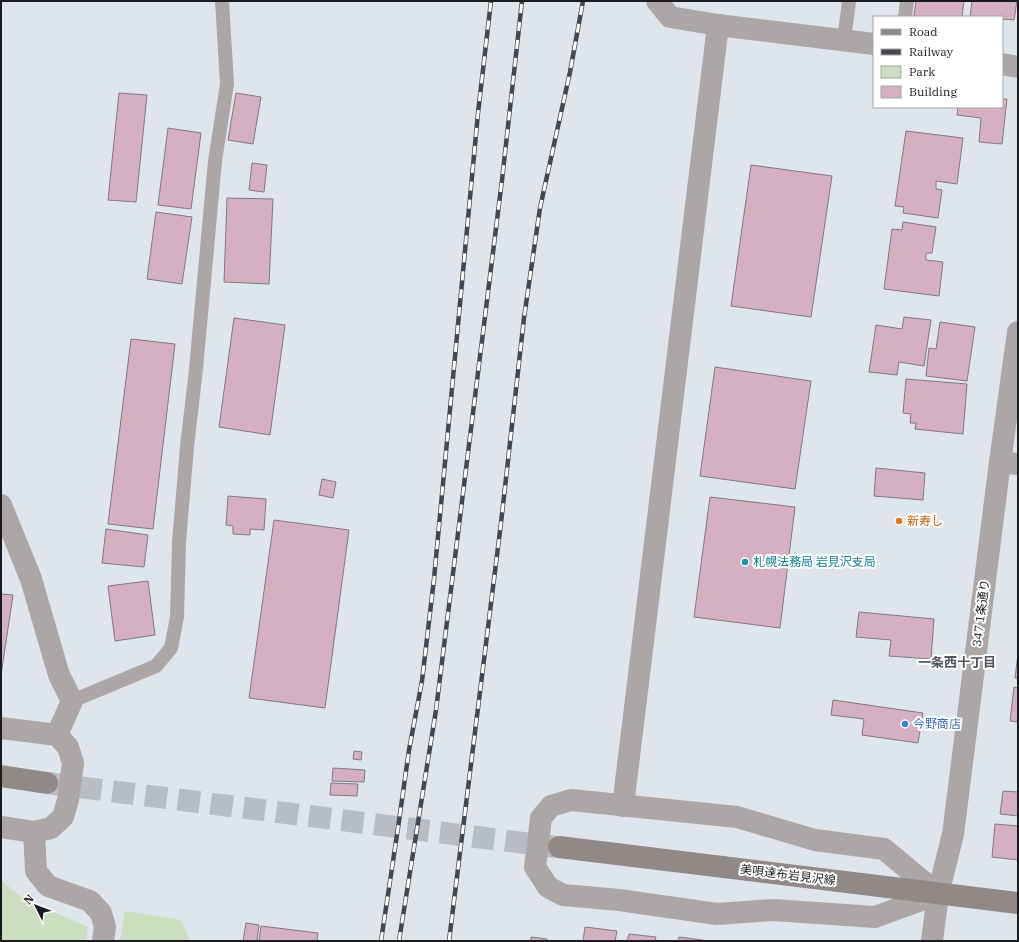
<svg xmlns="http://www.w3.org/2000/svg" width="1019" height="942" font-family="'IBM Plex Serif','Noto Sans JP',serif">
	<rect width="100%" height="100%" fill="#dfe5ed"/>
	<g fill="#cbdebf">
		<path d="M 1,856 L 2,857 L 2,881 L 24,899 L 88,927 L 86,941 L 1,941 Z"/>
		<path d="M 125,911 L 181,920 L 190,941 L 120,941 Z"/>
	</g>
	<g fill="#d4b0c1" stroke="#82797d">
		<path d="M 916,1 L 964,1 L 962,17 L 914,17 Z"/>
		<path d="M 972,1 L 1017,1 L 1014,20 L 1002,19 L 1002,17 L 970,17 Z"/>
		<path d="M 119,93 L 147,95 L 136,202 L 108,200 Z"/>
		<path d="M 236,93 L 261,97 L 253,144 L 228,140 Z"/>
		<path d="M 1002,99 L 1007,99 L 1002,144 L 979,142 L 981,118 L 957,115 L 958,107 L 1002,107 Z"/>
		<path d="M 168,128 L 201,133 L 191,209 L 158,205 Z"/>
		<path d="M 906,131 L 963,138 L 957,184 L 936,181 L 936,189 L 942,190 L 938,218 L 903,213 L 904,207 L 895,206 Z"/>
		<path d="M 252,163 L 267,165 L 264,192 L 249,190 Z"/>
		<path d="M 751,165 L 832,176 L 811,317 L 731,306 Z"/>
		<path d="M 227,198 L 273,199 L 269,284 L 224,282 Z"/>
		<path d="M 156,212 L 192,217 L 182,284 L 147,279 Z"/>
		<path d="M 903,222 L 936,227 L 932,253 L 926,253 L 926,260 L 943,262 L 939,296 L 884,289 L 892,229 L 902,230 Z"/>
		<path d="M 904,317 L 931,320 L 924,366 L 899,362 L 897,375 L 869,372 L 876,325 L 902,329 Z"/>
		<path d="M 234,318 L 285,325 L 270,435 L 219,427 Z"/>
		<path d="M 940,322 L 975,327 L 967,381 L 926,376 L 929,348 L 936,349 Z"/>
		<path d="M 131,339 L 175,344 L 153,529 L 108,524 Z"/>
		<path d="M 715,367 L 811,381 L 795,489 L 700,476 Z"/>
		<path d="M 906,379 L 967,384 L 963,434 L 915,429 L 916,423 L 910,423 L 911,414 L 903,413 Z"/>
		<path d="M 876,468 L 925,473 L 923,500 L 874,496 Z"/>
		<path d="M 322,479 L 336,482 L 333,498 L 319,495 Z"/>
		<path d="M 228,496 L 266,499 L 264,530 L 250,529 L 250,535 L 233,534 L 233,526 L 226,525 Z"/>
		<path d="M 710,497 L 795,507 L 780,628 L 694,617 Z"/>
		<path d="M 274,520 L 349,530 L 325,708 L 249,698 Z"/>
		<path d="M 106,529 L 148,535 L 144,567 L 102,563 Z"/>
		<path d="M 148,581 L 155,635 L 115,641 L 108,586 Z"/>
		<path d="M 1,594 L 13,595 L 1,675 Z"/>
		<path d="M 859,612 L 934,619 L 931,659 L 889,656 L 891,640 L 856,637 Z"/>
		<path d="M 1018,654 L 1018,678 L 1015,678 Z"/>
		<path d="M 1014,687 L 1018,688 L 1018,722 L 1010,721 Z"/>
		<path d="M 833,700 L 923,713 L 918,743 L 862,735 L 864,719 L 831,715 Z"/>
		<path d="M 354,751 L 362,752 L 361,760 L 353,759 Z"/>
		<path d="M 333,768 L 365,770 L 364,782 L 332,781 Z"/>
		<path d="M 331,783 L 358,784 L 357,796 L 330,795 Z"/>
		<path d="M 1003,791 L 1018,792 L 1018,816 L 1000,814 Z"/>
		<path d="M 995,824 L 1018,826 L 1018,860 L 992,857 Z"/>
		<path d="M 246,923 L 259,925 L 257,941 L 243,941 Z"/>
		<path d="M 261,926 L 318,933 L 317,941 L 259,941 Z"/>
		<path d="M 585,927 L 617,931 L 615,941 L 583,941 Z"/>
		<path d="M 629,934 L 656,937 L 655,941 L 627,941 Z"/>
		<path d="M 531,937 L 547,939 L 547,941 L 531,941 Z"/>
		<path d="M 679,937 L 710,941 L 678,941 Z"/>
	</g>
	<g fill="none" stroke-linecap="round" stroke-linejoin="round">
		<path stroke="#b7bdc4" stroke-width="22" stroke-dasharray="22 11" stroke-linecap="butt" d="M 47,783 L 556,847"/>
		<g stroke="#aca7a6" stroke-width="14">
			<path d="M 905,17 L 907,1"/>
			<path d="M 844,41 L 849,1"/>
			<path d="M 72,701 L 156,666 L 171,648 L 177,617 L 179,542 L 187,447 L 196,369 L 215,161 L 227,84 L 222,1"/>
		</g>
		<g stroke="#aca7a6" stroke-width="22">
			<path d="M 1000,462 L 1018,464"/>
			<path d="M 1,505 L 31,579 L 59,675 L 72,701 L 57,735"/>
			<path d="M 1,728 L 57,735 L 68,747 L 73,763 L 68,800 L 63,817 L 51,828 L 34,832 L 1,827"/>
			<path d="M 571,800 L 737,817 L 815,840 L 884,849 L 938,894 L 875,917 L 773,910 L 717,914 L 619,900 L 563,895 L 548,887 L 535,867 L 541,818 L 551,806 Z"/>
			<path d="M 623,806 L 718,25"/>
			<path d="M 34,832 L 36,871 L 48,886 L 90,901 L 101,913 L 105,927 L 103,941"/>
		</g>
		<g stroke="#aca7a6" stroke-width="22">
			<path d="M 657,1 L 670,17 L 718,25 L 874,44"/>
			<path d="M 1002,64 L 1018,67"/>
			<path d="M 932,941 L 938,894 L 953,834 L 1000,462 L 1018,332"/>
		</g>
		<g stroke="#908988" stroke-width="22">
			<path d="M 1,776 L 47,783"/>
			<path d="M 559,847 L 1018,903"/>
		</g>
		<defs>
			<g id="rail">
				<path d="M 381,941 L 398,828 L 409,750 L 422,681 L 434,579 L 478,113 L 491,1"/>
				<path d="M 399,941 L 436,710 L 502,180 L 522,1"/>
				<path d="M 449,941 L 501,523 L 524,318 L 540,208 L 570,72 L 583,1"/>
			</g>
		</defs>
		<use href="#rail" stroke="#44474b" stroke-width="4.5"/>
		<use href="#rail" stroke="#fff" stroke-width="3" stroke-dasharray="9" stroke-linecap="butt"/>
	</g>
	<circle fill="#e8710a" stroke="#fff" stroke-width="1.5" cx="899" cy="521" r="4"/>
	<circle fill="#0f9aa8" stroke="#fff" stroke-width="1.5" cx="745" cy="562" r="4"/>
	<circle fill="#3f7fe0" stroke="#fff" stroke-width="1.5" cx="905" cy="724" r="4"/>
	<g text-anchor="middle" stroke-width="4" stroke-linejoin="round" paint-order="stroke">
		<g font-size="12" fill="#c56008" stroke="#fff" text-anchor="start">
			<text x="907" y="525">新寿し</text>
		</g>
		<g font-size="12" fill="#0d838f" stroke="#fff" text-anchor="start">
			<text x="753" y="566">札幌法務局 岩見沢支局</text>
		</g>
		<g font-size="12" fill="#191b1e" stroke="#fff">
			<text transform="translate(981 613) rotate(-83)" y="4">347 1条通り</text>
			<text transform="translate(788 875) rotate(7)" y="4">美唄達布岩見沢線</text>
		</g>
		<g font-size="12" fill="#366cbe" stroke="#fff" text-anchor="start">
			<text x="913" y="728">今野商店</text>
		</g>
		<g font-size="13" font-weight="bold" fill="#50555c" stroke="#fff">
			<text x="957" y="667">一条西十丁目</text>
		</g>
	</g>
	<rect width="1019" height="942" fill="none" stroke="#191b1e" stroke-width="4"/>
	<rect x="873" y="16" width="130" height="92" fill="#ffffff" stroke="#a3a4a5"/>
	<rect x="881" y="29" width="20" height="6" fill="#908988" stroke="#a3a4a5"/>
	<text x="909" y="36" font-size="12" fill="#191b1e">Road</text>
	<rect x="881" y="49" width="20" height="6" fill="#44474b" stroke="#a3a4a5"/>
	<text x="909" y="56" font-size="12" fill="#191b1e">Railway</text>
	<rect x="881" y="66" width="20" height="12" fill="#cbdebf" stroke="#a3a4a5"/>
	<text x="909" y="76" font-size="12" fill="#191b1e">Park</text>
	<rect x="881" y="86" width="20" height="12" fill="#d4b0c1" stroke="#a3a4a5"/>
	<text x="909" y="96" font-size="12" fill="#191b1e">Building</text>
	<g transform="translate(36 906) rotate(312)" stroke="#ffffff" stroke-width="3" paint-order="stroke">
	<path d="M0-3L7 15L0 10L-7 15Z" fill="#191b1e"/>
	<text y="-6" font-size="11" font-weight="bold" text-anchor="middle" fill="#191b1e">N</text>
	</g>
</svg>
